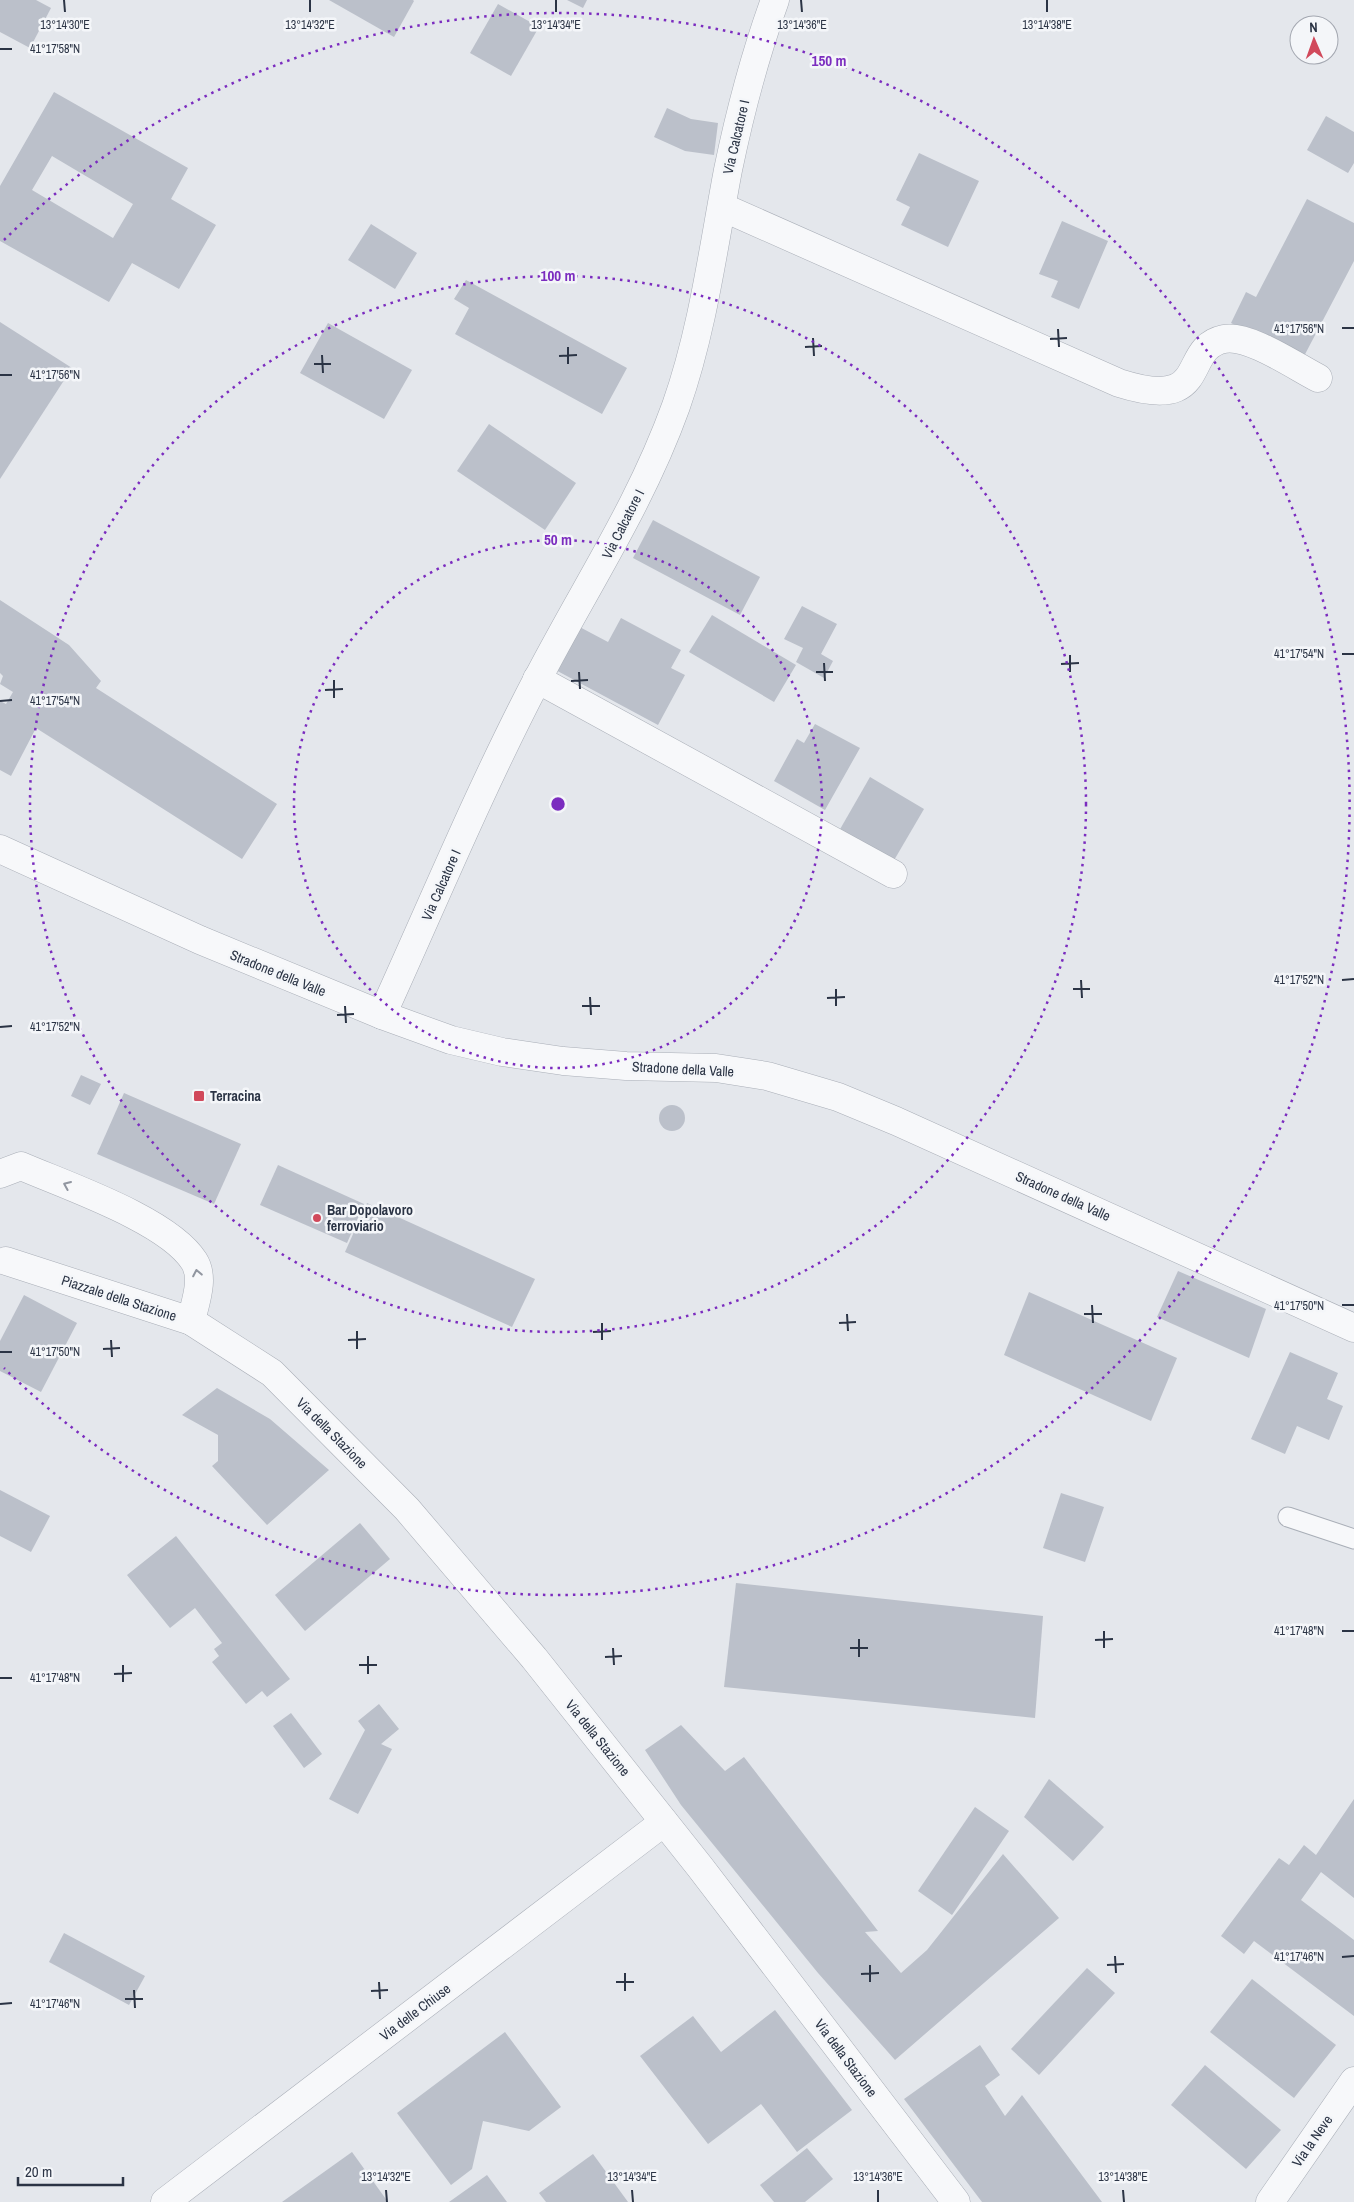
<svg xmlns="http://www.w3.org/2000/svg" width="1354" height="2202" font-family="'Archivo Narrow',sans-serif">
	<rect width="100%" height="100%" fill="#e4e7ec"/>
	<g fill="#bbc0ca" fill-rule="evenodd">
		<path d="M 0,0 L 36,0 L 51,8 L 30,48 L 0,32 Z"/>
		<path d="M 329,0 L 413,0 L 414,1 L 394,37 Z"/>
		<path d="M 567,0 L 587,0 L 583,8 Z"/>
		<path d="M 498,4 L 539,27 L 511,76 L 470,53 Z"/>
		<path d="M 54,92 L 188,168 L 171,199 L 216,225 L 179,289 L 132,263 L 109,302 L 0,241 L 0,186 ZM 52,156 L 133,204 L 113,238 L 32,190 Z"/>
		<path d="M 667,108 L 691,119 L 718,123 L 714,155 L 685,151 L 654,137 Z"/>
		<path d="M 1326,116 L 1354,132 L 1354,163 L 1348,173 L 1307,150 Z"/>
		<path d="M 919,153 L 979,181 L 948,247 L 901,225 L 910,207 L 896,200 Z"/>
		<path d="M 1307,199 L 1354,223 L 1354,261 L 1302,360 L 1231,323 L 1246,292 L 1256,297 Z"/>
		<path d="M 1062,221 L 1108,241 L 1079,309 L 1051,297 L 1058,281 L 1039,274 Z"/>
		<path d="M 371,224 L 417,253 L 395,289 L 348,260 Z"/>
		<path d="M 466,280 L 627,368 L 602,414 L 455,334 L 469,308 L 454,299 Z"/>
		<path d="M 0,322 L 72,368 L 0,479 Z"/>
		<path d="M 328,323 L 412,370 L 384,419 L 300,373 Z"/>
		<path d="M 489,424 L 576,483 L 545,530 L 457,471 Z"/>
		<path d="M 653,520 L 760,577 L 740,615 L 633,558 Z"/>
		<path d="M 0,600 L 69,645 L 101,681 L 96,688 L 277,804 L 242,859 L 36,728 L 11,776 L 0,770 L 0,701 L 6,704 L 13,692 L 0,684 L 3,676 L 0,673 Z"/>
		<path d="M 802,606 L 837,624 L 821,654 L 833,661 L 824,678 L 796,662 L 803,648 L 784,639 Z"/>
		<path d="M 712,615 L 796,665 L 774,702 L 689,652 Z"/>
		<path d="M 621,618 L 681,650 L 671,668 L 685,675 L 658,725 L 550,667 L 574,624 L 608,642 Z"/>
		<path d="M 815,724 L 860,748 L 825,810 L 774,781 L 797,739 L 804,743 Z"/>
		<path d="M 870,777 L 924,809 L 893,862 L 839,831 Z"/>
		<path d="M 81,1075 L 101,1084 L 90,1105 L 71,1096 Z"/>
		<path d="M 124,1093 L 241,1144 L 214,1204 L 97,1154 Z"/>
		<circle cx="672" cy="1118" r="13"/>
		<path d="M 278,1165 L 364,1204 L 347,1243 L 260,1205 Z"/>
		<path d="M 367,1203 L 535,1279 L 512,1327 L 345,1252 Z"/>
		<path d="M 1178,1271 L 1266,1309 L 1249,1358 L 1157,1317 Z"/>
		<path d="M 1029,1292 L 1177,1358 L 1151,1421 L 1004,1355 Z"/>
		<path d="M 24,1295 L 77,1323 L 41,1392 L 0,1371 L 0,1341 Z"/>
		<path d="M 1290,1352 L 1338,1373 L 1327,1399 L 1343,1406 L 1329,1440 L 1297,1426 L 1285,1454 L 1251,1439 Z"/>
		<path d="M 217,1388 L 270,1419 L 329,1470 L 267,1525 L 212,1466 L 218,1461 L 218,1435 L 182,1415 Z"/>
		<path d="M 0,1490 L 50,1516 L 31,1552 L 0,1536 Z"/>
		<path d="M 1061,1493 L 1104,1507 L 1085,1562 L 1043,1548 Z"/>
		<path d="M 360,1523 L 390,1559 L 305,1631 L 275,1595 Z"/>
		<path d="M 176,1536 L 290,1679 L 267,1697 L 262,1691 L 246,1704 L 212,1662 L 219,1656 L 214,1649 L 222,1643 L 195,1608 L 170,1628 L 127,1575 Z"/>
		<path d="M 736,1583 L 1043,1616 L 1035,1718 L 724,1687 Z"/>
		<path d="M 379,1704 L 399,1729 L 381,1744 L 392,1749 L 358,1814 L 329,1799 L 365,1730 L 358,1721 Z"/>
		<path d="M 291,1713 L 322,1754 L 304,1768 L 273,1726 Z"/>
		<path d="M 681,1725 L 725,1771 L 744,1757 L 878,1931 L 865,1932 L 901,1973 L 927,1950 L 1003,1854 L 1059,1918 L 895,2060 L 818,1973 L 681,1805 L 645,1750 Z"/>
		<path d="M 1049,1779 L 1104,1827 L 1073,1861 L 1024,1817 Z"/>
		<path d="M 1354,1799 L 1354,1898 L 1321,1872 L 1301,1900 L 1354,1940 L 1354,2016 L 1254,1941 L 1244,1954 L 1221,1936 L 1279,1858 L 1289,1865 L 1304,1845 L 1316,1855 Z"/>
		<path d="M 975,1807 L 1009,1831 L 952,1915 L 918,1891 Z"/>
		<path d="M 64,1933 L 145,1976 L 129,2005 L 49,1962 Z"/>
		<path d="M 1087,1968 L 1115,1993 L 1039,2075 L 1011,2049 Z"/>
		<path d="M 1252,1979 L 1336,2045 L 1294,2098 L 1210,2032 Z"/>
		<path d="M 775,2010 L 852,2110 L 797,2152 L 761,2104 L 708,2144 L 640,2056 L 693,2016 L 721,2052 Z"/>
		<path d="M 505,2032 L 561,2107 L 529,2131 L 483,2121 L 472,2169 L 451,2185 L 397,2113 Z"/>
		<path d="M 980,2045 L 1000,2075 L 985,2086 L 1005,2116 L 1022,2095 L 1102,2202 L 982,2202 L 904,2099 Z"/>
		<path d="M 1205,2065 L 1281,2130 L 1246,2169 L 1171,2105 Z"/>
		<path d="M 807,2148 L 833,2179 L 805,2202 L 774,2202 L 760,2185 Z"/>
		<path d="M 352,2152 L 388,2202 L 282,2202 Z"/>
		<path d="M 593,2154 L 628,2202 L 546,2202 L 539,2193 Z"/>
		<path d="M 487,2175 L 507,2202 L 449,2202 Z"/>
	</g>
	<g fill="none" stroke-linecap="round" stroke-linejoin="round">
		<defs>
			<path id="service" d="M 1288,1517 L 1354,1539"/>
			<g id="minor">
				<path d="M 722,207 L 1119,383 C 1213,413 1179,348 1224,339 C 1249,334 1296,367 1318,378"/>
				<path d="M 537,679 L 893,874"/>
				<path d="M 0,849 L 200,940 L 382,1015 L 451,1040 L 502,1052 L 563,1061 L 626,1066 L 716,1068 L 767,1076 L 838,1097 L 896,1121 L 1354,1328"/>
				<path d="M 382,1015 C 433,903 480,789 537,680 C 585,587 640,506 676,406 C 703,329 713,249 728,170 C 740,112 755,55 775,0"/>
				<path d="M 165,2202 L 664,1822"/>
			</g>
			<g id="tertiary">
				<path d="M 0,1174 L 21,1166 C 67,1186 168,1220 194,1261 C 205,1278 195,1303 191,1321"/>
				<path d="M 6,1261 L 191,1321 L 272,1373 L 407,1509 L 534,1658 L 700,1867 L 956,2202"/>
				<path d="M 1270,2202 L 1354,2081"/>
			</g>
		</defs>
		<use href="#service" stroke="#a9aeb7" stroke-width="21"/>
		<use href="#minor" stroke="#a9aeb7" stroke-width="29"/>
		<use href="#tertiary" stroke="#a9aeb7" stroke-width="29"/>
		<use href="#service" stroke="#f7f8fa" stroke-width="19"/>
		<use href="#minor" stroke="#f7f8fa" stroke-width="28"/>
		<use href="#tertiary" stroke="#f7f8fa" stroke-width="28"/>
	</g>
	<defs><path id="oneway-chevron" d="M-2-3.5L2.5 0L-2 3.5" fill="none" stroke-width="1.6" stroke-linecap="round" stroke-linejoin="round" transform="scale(1.25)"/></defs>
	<g stroke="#9196a0">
		<use href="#oneway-chevron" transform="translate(67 1185) rotate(-157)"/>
		<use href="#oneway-chevron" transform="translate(197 1273) rotate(-101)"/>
	</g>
	<path fill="none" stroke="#2b3445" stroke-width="2" d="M 64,0 L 65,12M 310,0 L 310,12M 556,0 L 556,12M 801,0 L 802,12M 1047,0 L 1047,12M 0,49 L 12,49M 1342,328 L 1354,328M 1058,329 L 1059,347M 813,338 L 814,356M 1050,339 L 1067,338M 568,347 L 568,364M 805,347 L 822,346M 322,355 L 323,373M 559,356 L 577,355M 314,364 L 331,364M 0,375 L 12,375M 1342,654 L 1354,654M 1070,655 L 1070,672M 824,663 L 825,681M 1061,664 L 1079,663M 579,672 L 580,689M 816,672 L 833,672M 334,680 L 334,698M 571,681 L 588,680M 325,690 L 343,689M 0,701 L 12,700M 1081,980 L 1082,998M 1342,980 L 1354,979M 836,989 L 836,1006M 1073,989 L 1090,989M 590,997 L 591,1015M 827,998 L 845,997M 345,1006 L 346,1023M 582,1006 L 600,1006M 337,1015 L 354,1014M 0,1027 L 12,1026M 1092,1305 L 1093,1323M 1342,1305 L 1354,1305M 847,1314 L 848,1331M 1084,1314 L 1102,1314M 602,1323 L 602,1340M 839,1323 L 856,1322M 357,1331 L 357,1349M 593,1332 L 611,1331M 111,1340 L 112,1357M 348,1340 L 366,1339M 103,1349 L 120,1348M 0,1352 L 12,1352M 1104,1631 L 1104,1648M 1342,1631 L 1354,1631M 859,1639 L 859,1657M 1095,1640 L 1113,1639M 613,1648 L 614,1665M 850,1648 L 868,1648M 368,1656 L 368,1674M 605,1657 L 622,1656M 123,1665 L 123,1682M 359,1665 L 377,1665M 114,1674 L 132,1673M 0,1678 L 12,1678M 1115,1956 L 1116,1973M 1342,1957 L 1354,1956M 870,1965 L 870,1982M 1107,1965 L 1124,1964M 625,1973 L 625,1991M 861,1974 L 879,1973M 379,1982 L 380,1999M 616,1982 L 634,1982M 134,1990 L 135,2008M 371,1991 L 388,1990M 125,1999 L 143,1999M 0,2004 L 12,2003M 386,2190 L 387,2202M 632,2190 L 633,2202M 878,2190 L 878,2202M 1123,2190 L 1124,2202"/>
	<g fill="none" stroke="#7b2cbf" stroke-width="2.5" stroke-dasharray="2.5 5">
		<circle cx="558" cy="804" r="264"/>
		<circle cx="558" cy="804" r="528"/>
		<path d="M4 240A791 791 0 1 1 4 1368"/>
	</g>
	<g fill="#d1495b" stroke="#f4f6f9" stroke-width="2">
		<rect x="193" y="1090" width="12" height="12" rx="2.5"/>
		<circle cx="317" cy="1218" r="5"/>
	</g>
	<g text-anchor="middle" stroke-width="5" stroke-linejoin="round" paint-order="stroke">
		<g font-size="14" fill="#2b3445" stroke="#f4f6f9">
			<text transform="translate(736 137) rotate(-77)" y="5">Via Calcatore I</text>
			<text transform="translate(623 524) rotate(-63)" y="5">Via Calcatore I</text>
			<text transform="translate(441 885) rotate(-66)" y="5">Via Calcatore I</text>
			<text transform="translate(278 973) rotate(22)" y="5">Stradone della Valle</text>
			<text transform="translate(683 1069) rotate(3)" y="5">Stradone della Valle</text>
			<text transform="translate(1063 1196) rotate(24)" y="5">Stradone della Valle</text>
			<text transform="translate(119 1298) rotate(18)" y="5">Piazzale della Stazione</text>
			<text transform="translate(332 1433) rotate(45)" y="5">Via della Stazione</text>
			<text transform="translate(598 1738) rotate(51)" y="5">Via della Stazione</text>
			<text transform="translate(415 2012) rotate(-37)" y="5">Via delle Chiuse</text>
			<text transform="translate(846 2058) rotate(53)" y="5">Via della Stazione</text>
			<text transform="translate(1312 2141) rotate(-55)" y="5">Via la Neve</text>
		</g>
		<g font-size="14" font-weight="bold" fill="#2b3445" stroke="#f4f6f9" text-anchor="start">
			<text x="210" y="1101">Terracina</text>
			<text x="327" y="1215">Bar Dopolavoro<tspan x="327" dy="16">ferroviario</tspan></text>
		</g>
	</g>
	<g font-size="12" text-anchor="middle" fill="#2b3445" stroke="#f4f6f9" stroke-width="5" stroke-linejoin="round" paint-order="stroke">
		<text x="65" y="29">13°14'30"E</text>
		<text x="310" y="29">13°14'32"E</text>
		<text x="556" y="29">13°14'34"E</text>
		<text x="802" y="29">13°14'36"E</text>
		<text x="1047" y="29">13°14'38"E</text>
		<text x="55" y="53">41°17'58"N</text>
		<text x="1299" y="333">41°17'56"N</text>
		<text x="55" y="379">41°17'56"N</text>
		<text x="1299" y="658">41°17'54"N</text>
		<text x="55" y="705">41°17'54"N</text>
		<text x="1299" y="984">41°17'52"N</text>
		<text x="55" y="1031">41°17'52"N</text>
		<text x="1299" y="1310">41°17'50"N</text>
		<text x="55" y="1356">41°17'50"N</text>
		<text x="1299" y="1635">41°17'48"N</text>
		<text x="55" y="1682">41°17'48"N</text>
		<text x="1299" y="1961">41°17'46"N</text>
		<text x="55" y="2008">41°17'46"N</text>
		<text x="386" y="2181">13°14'32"E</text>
		<text x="632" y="2181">13°14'34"E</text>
		<text x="878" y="2181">13°14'36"E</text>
		<text x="1123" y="2181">13°14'38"E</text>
	</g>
	<circle cx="558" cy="804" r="8" fill="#7b2cbf" stroke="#f4f6f9" stroke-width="2.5"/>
	<g font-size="15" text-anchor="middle" font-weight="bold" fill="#7b2cbf" stroke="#f4f6f9" stroke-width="5" stroke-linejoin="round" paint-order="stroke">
		<text x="829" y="66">150 m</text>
		<text x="558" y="281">100 m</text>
		<text x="558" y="545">50 m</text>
	</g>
	<g transform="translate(1314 40) rotate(358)"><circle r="24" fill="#f4f6f9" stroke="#a4a8b1"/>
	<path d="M0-4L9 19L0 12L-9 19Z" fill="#d1495b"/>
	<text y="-8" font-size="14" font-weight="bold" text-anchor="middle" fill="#2b3445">N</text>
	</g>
	<path d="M18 2177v8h105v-8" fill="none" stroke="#2b3445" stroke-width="2.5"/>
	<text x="25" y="2177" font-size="15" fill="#2b3445" stroke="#f4f6f9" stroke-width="4" paint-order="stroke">20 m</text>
</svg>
